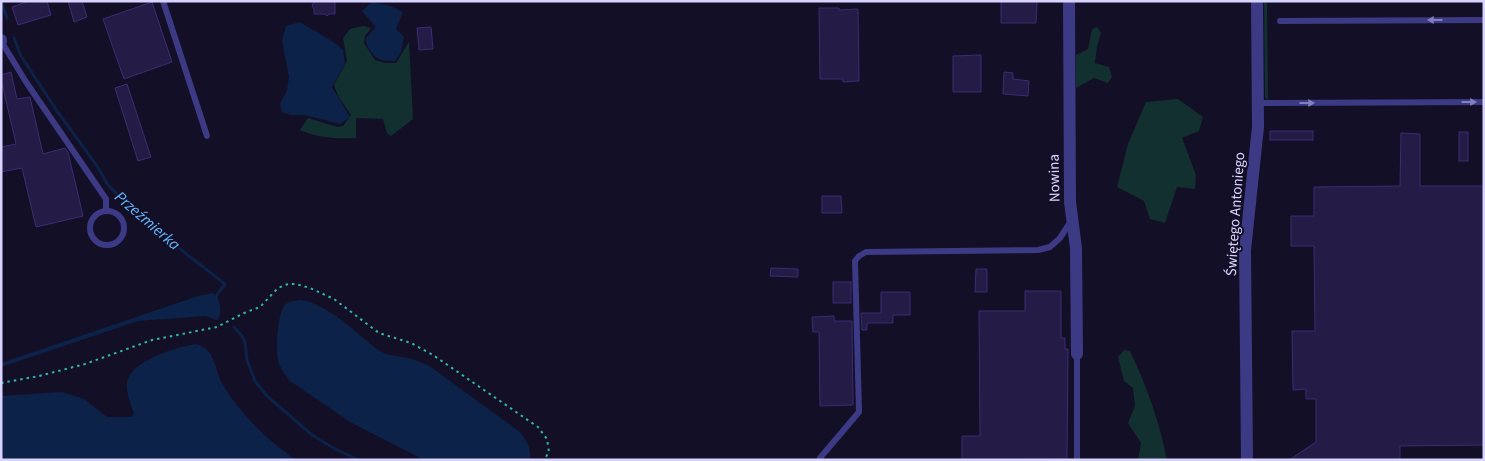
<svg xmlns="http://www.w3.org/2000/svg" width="1485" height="461" font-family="'Source Sans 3',sans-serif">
	<rect width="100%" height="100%" fill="#130f26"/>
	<g fill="#12302f">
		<path d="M 1264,1 L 1267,1 L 1268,100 L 1265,97 Z"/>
		<path d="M 363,26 L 371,28 L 365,36 L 364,43 L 375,60 L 385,63 L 396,63 L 409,42 L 413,119 L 391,136 L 387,133 L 383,119 L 356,118 L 356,138 C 336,139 318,138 300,130 L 308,118 L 337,127 L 343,126 L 351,115 L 338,96 L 334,85 L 347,61 L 343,38 L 350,29 Z"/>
		<path d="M 1097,27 L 1101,33 L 1097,47 L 1095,63 L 1109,67 L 1112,77 L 1108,83 L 1094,78 L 1076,88 L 1076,55 L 1088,49 L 1092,29 Z"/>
		<path d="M 1178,99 L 1203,117 L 1199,131 L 1182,138 L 1196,175 L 1195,189 L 1177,187 L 1165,223 L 1150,219 L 1144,201 L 1117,187 L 1128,144 L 1146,102 Z"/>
		<path d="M 1124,350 L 1130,351 C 1147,387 1159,420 1167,460 L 1138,460 L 1141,443 L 1128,423 L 1135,406 L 1133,388 L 1124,381 L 1118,357 Z"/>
	</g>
	<g fill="#0c2248">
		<path d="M 372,2 L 391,6 L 403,12 L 396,29 L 404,37 L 401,52 L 395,61 C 377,62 371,56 365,39 L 376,27 L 362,11 Z"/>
		<path d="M 300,22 C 315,32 330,38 343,50 L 345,64 L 332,87 L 350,117 L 340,124 L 304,115 L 291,115 L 282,112 L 280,104 L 287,90 L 289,77 L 282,41 L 286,26 Z"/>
		<path d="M 213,293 C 220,300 222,309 219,318 L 216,320 L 206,316 L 138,321 L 1,367 L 1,363 L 198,296 Z"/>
		<path d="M 300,300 C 327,303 356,333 378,350 L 386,354 L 412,359 L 428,365 L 520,432 C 527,440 531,449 530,460 L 424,460 L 350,422 L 290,381 C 286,376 282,371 279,364 C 275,354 277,314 285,305 C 289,301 294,301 300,300 Z"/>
		<path d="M 196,344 C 215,349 214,367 222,383 C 240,414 267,440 296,460 L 1,460 L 1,396 L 62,392 L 84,399 L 107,417 L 131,417 L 134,414 C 131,405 126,393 127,383 C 129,361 177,347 196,344 Z"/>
	</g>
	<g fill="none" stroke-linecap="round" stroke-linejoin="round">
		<g stroke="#0c2248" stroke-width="3">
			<path d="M 1,1 L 7,18"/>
			<path d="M 14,38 L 21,56 L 57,111 L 97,166 L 108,185 L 141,218 L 168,238 L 185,253 L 225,284 L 216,296 L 217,300"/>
			<path d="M 234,327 L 242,336 L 245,342 L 247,360 L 255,381 L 267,396 L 312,435 L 335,449 L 359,460"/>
		</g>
	</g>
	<g fill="#241b47" stroke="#3b2d73">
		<path d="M 29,1 L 47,1 L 51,15 L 18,25 L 12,7 Z"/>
		<path d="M 68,1 L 82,1 L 87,17 L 74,22 Z"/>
		<path d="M 314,1 L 335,1 L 335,14 L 329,14 L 327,16 L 325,14 L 314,14 L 314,9 L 312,6 Z"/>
		<path d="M 1001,1 L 1037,1 L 1036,23 L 1001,23 Z"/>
		<path d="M 152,2 L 172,62 L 124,79 L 103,19 Z"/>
		<path d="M 819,8 L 839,8 L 839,10 L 858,9 L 859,81 L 843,82 L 843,79 L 820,79 Z"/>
		<path d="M 431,27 L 433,49 L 419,50 L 417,28 Z"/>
		<path d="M 981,55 L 981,92 L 953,92 L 953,56 Z"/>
		<path d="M 11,72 L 17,99 L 30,97 L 43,154 L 65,148 L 68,152 L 83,216 L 36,227 L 22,168 L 1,172 L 1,147 L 16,144 L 1,79 L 1,75 Z"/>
		<path d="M 1004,72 L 1013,73 L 1013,79 L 1029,81 L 1028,96 L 1003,94 Z"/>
		<path d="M 127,84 L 151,157 L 138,161 L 115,88 Z"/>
		<rect x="1270" y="131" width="43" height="9"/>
		<rect x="1459" y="132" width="9" height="29"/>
		<path d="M 1401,133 L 1420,134 L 1420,186 L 1484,186 L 1484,445 L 1400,446 L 1400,460 L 1289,460 L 1316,442 L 1316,399 L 1306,399 L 1306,389 L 1293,390 L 1292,331 L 1315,331 L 1314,246 L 1291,246 L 1291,216 L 1314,216 L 1314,187 L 1400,186 Z"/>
		<path d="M 822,196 L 841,196 L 842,213 L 822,213 Z"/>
		<path d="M 771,268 L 798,269 L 798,277 L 770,276 Z"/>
		<path d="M 976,269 L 987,269 L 987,292 L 975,292 Z"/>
		<rect x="833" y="282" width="18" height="21"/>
		<path d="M 1025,291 L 1061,291 L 1061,338 L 1065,338 L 1065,349 L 1068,349 L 1067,459 L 962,460 L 962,436 L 980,436 L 979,311 L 1025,311 Z"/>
		<path d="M 881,292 L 910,292 L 910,315 L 893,315 L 893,323 L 867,323 L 867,330 L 862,330 L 861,313 L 881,313 Z"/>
		<path d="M 834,316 L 834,321 L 852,321 L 853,405 L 820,406 L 819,332 L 813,332 L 812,317 Z"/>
	</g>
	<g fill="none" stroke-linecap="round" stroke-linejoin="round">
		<path stroke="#2fb8b0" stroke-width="2" stroke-dasharray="2.5 4" stroke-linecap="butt" d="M 1,383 L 39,376 L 85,364 L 152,340 L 217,327 L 244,313 L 260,307 L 278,288 L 288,284 L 296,284 L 310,288 L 334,299 L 379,333 L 411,343 L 433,355 L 538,427 L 547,439 L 549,452 L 544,460"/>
		<g stroke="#3d3a85" stroke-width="6">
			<path d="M 163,1 L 207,136"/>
			<path d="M 1280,21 L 1484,20"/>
			<path d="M 1,41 L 26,82 L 106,199 L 106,211"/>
			<path d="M 1258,103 L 1484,102"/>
			<circle cx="107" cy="228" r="17"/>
			<path d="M 820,458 L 859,412 L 855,261 L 859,256 L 866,252 L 1038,250 L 1050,247 L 1060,238 L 1071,221"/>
			<path d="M 1077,460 L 1077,354"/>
		</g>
		<g stroke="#3d3a85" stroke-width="12">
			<path d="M 1069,1 L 1070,202 L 1076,248 L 1077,354"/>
			<path d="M 1,40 L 1,41"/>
			<path d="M 1247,460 L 1245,250 L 1258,127 L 1257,1"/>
		</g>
	</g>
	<defs><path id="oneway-solid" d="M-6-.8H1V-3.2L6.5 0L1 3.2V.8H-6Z" transform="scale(1.25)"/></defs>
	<g fill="#837fbc">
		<use href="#oneway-solid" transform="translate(1435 20) rotate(180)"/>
		<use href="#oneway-solid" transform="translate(1469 102)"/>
		<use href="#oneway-solid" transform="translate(1307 103)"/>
	</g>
	<g text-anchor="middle" stroke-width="4" stroke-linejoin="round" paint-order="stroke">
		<g font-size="15" fill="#d9d4ff" stroke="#130f26">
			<text transform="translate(1054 178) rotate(-91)" y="5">Nowina</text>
			<text transform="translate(1235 214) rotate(-86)" y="5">Świętego Antoniego</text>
		</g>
		<g font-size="16" font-style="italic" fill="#62b6ff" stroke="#130f26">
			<text transform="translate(148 220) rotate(41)" y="6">Przeźmierka</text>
		</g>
	</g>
	<rect width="1485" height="461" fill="none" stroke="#d9d4ff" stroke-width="5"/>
</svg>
